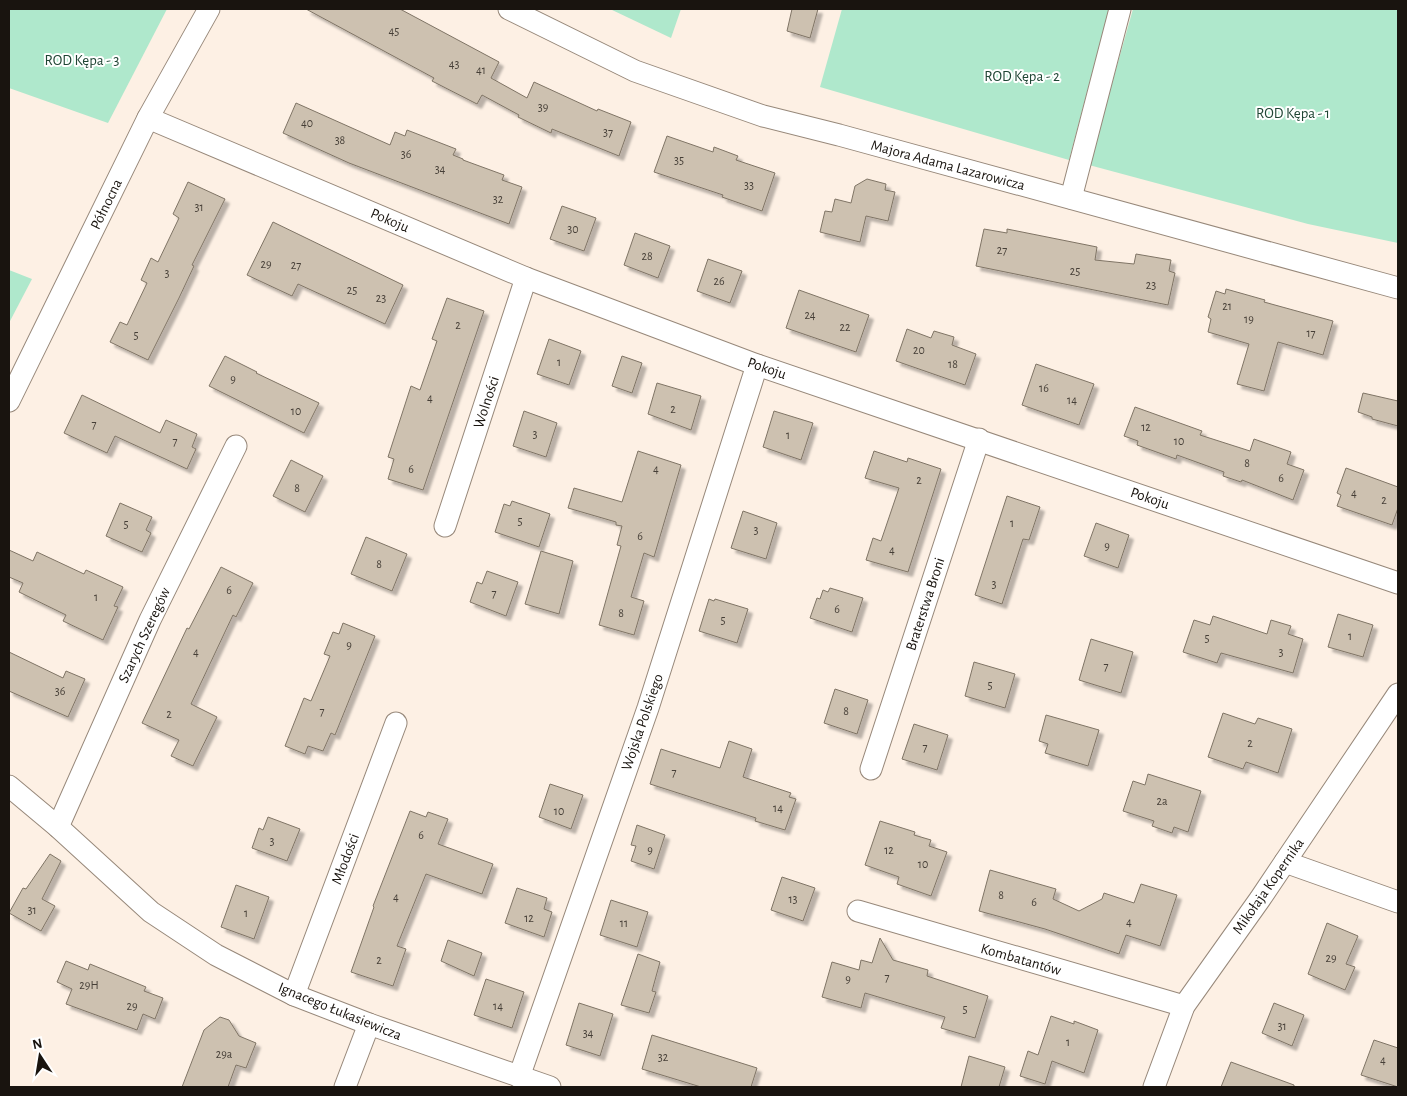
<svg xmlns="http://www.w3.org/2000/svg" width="1407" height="1096" font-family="'Alegreya Sans',sans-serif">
	<defs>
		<filter id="shadow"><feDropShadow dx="4.5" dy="4.5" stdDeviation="1" flood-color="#0004"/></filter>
	</defs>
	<rect width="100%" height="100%" fill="#fdf0e4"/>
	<g fill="#afe8cc">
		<path d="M 9,9 L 167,9 L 108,123 L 9,88 Z"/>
		<path d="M 610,9 L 681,9 L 671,38 Z"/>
		<path d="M 842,9 L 1109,9 L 1069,160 L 820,87 Z"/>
		<path d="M 1133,9 L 1398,9 L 1398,243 L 1308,224 L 1089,165 Z"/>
		<path d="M 9,270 L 32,279 L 9,323 Z"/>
	</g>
	<g fill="#cdc1b0" stroke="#7f7465" filter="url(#shadow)">
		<path d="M 306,9 L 400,9 L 499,62 L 491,78 L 527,98 L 534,82 L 597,111 L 598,109 L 631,122 L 619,156 L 552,129 L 551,133 L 518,117 L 519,115 L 482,95 L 477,104 L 432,81 L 434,78 Z"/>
		<path d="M 792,9 L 818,9 L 810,38 L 787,31 Z"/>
		<path d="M 296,103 L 390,145 L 395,132 L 405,136 L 407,130 L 456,149 L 453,155 L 463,159 L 463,160 L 504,175 L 502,180 L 522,187 L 509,224 L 349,163 L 283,133 Z"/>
		<path d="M 667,136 L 713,152 L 714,147 L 738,156 L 736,160 L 775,173 L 762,211 L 722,197 L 723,195 L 654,172 Z"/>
		<path d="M 867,179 L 886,184 L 885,190 L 895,192 L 888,221 L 866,216 L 860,242 L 820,232 L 825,211 L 832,212 L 835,199 L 851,203 L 855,186 Z"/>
		<path d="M 188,182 L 225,199 L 192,265 L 194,266 L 179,298 L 148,360 L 110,342 L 120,322 L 127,325 L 147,283 L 141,280 L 151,258 L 158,262 L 179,218 L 173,214 Z"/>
		<path d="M 562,206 L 596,218 L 584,251 L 550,239 Z"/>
		<path d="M 273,222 L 403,285 L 385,324 L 298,284 L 292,296 L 247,275 Z"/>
		<path d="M 984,229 L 1007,233 L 1007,229 L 1097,247 L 1095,260 L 1134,264 L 1136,254 L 1171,260 L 1169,271 L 1175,273 L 1168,305 L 976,266 Z"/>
		<path d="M 635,233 L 670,246 L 658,278 L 624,265 Z"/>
		<path d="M 708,259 L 742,271 L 730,303 L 697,291 Z"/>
		<path d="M 1226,289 L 1265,300 L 1264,302 L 1333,321 L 1323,355 L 1278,342 L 1264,391 L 1237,384 L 1249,344 L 1208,332 L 1211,319 L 1208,317 L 1216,291 L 1225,294 Z"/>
		<path d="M 799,290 L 869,315 L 856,352 L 786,328 Z"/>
		<path d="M 447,298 L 484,311 L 423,490 L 388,479 L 394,459 L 388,457 L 411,386 L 420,390 L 437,341 L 432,339 Z"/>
		<path d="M 907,329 L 931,338 L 934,331 L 954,337 L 952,345 L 976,354 L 965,385 L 896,361 Z"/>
		<path d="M 549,339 L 581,351 L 569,385 L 537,374 Z"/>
		<path d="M 225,356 L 257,372 L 256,373 L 319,403 L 304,433 L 209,386 Z"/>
		<path d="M 622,356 L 642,363 L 632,393 L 612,386 Z"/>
		<path d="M 1036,364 L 1094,384 L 1079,425 L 1022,405 Z"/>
		<path d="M 657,383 L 701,396 L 691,430 L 648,414 Z"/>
		<path d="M 1363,393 L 1398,401 L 1398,426 L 1372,419 L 1372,417 L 1358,412 Z"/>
		<path d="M 82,395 L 160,433 L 166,420 L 197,434 L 192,447 L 196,449 L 187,469 L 115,436 L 107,453 L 64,433 Z"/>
		<path d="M 1135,407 L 1202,431 L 1200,435 L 1250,451 L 1254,439 L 1291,452 L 1287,464 L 1304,470 L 1293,500 L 1242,480 L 1241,482 L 1223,476 L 1224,472 L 1177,455 L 1176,459 L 1137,445 L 1138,441 L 1124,436 Z"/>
		<path d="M 524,411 L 557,423 L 546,457 L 513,446 Z"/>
		<path d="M 774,411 L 813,423 L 801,460 L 763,447 Z"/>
		<path d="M 638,451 L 681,465 L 654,557 L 644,553 L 631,597 L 644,601 L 634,635 L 599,625 L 621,546 L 617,545 L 622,526 L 616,525 L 616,522 L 568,508 L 574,488 L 622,502 Z"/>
		<path d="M 874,451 L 907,462 L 908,458 L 941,469 L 908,572 L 866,560 L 873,538 L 881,541 L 899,488 L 865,478 Z"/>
		<path d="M 291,460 L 323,476 L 305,512 L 273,496 Z"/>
		<path d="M 1346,468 L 1398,487 L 1398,508 L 1392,525 L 1337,506 L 1341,495 L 1337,493 Z"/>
		<path d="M 1007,496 L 1040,507 L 1029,540 L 1023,539 L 1002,604 L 975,595 Z"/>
		<path d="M 512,501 L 550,514 L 539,547 L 495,532 L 504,504 L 510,506 Z"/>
		<path d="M 120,503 L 152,517 L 146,530 L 151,533 L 142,552 L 106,536 Z"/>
		<path d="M 743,511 L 777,523 L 766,559 L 731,548 Z"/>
		<path d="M 1096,523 L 1129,535 L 1118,568 L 1084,556 Z"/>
		<path d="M 366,537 L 407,554 L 392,591 L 351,574 Z"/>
		<path d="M 9,550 L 33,561 L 37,552 L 84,574 L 86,570 L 123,587 L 114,606 L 118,607 L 103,640 L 63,621 L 66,615 L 19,592 L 23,583 L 9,577 Z"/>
		<path d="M 541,551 L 573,561 L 559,614 L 525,604 Z"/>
		<path d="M 221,567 L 253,583 L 236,617 L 233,615 L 191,704 L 217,717 L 193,766 L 171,756 L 179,740 L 142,723 L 187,628 L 189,629 Z"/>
		<path d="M 487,571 L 518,582 L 506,616 L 470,602 L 477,582 L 482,584 Z"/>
		<path d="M 830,588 L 863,598 L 852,632 L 810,618 L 817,598 L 820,599 L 823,590 L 828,592 Z"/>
		<path d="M 709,599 L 714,601 L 715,599 L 748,609 L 737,643 L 699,631 Z"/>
		<path d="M 1338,614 L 1373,625 L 1363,657 L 1328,647 Z"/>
		<path d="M 1213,616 L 1267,634 L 1271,620 L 1291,626 L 1288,634 L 1303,639 L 1293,673 L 1221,653 L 1217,663 L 1183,652 L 1194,620 L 1210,625 Z"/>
		<path d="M 343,623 L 375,636 L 335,735 L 331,733 L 323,751 L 308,746 L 305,754 L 285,746 L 304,698 L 311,701 L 330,656 L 324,654 L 333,632 L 339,634 Z"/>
		<path d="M 1091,639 L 1133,652 L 1121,693 L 1079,680 Z"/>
		<path d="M 9,652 L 63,678 L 66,671 L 85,679 L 68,717 L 9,691 Z"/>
		<path d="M 974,662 L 1015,674 L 1005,708 L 965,696 Z"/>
		<path d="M 835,689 L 868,700 L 857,734 L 824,723 Z"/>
		<path d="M 1223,713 L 1255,724 L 1258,718 L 1292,729 L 1278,773 L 1246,762 L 1243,769 L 1208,757 Z"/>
		<path d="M 1046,715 L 1099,730 L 1088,766 L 1045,753 L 1048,744 L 1039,741 Z"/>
		<path d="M 914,724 L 948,735 L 937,770 L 902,759 Z"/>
		<path d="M 729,741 L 752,749 L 743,777 L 791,793 L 789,797 L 796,799 L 785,830 L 755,821 L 756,818 L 650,784 L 661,749 L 720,768 Z"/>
		<path d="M 1148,774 L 1201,791 L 1188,832 L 1174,827 L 1172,833 L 1152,826 L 1154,821 L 1123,811 L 1133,781 L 1145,785 Z"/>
		<path d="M 550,784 L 583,795 L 571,829 L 539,817 Z"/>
		<path d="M 410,811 L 426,817 L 428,812 L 448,819 L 438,844 L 493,864 L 482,894 L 426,874 L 397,946 L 406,949 L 393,986 L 351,972 L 374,907 L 373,906 Z"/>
		<path d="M 268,817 L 300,829 L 287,861 L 252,848 L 259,828 L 263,830 Z"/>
		<path d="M 880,821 L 915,832 L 914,835 L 931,840 L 929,846 L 947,852 L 931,896 L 897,884 L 899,877 L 865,865 Z"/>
		<path d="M 637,825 L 665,835 L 654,869 L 631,861 L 636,846 L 631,845 Z"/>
		<path d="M 50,854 L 61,861 L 42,899 L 55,906 L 41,931 L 9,913 L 23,888 L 26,889 Z"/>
		<path d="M 990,870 L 1056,889 L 1053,899 L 1079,911 L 1102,899 L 1104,893 L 1134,903 L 1141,884 L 1177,895 L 1160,946 L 1126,935 L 1119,954 L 1045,929 L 979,911 Z"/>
		<path d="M 782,877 L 815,888 L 803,921 L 771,910 Z"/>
		<path d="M 236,885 L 269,897 L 254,939 L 221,927 Z"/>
		<path d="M 517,888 L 547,898 L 544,909 L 552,912 L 544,937 L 505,923 Z"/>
		<path d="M 611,900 L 648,912 L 637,947 L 600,935 Z"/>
		<path d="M 1327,923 L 1358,936 L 1346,964 L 1355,967 L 1345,990 L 1308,974 Z"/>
		<path d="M 880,938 L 893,960 L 928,970 L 927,976 L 988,996 L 975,1038 L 941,1028 L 945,1017 L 865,993 L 861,1008 L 822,997 L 832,962 L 859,970 L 861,960 L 872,963 Z"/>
		<path d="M 448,940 L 482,953 L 474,976 L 441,961 Z"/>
		<path d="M 638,954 L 660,962 L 652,991 L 656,992 L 649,1013 L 621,1005 Z"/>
		<path d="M 66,961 L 88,970 L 90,964 L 146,987 L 144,991 L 163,998 L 155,1019 L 143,1014 L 137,1030 L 66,1004 L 72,989 L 57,982 Z"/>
		<path d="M 486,979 L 524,992 L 512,1028 L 474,1015 Z"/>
		<path d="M 579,1003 L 613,1014 L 600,1056 L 566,1045 Z"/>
		<path d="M 1274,1003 L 1304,1015 L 1292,1046 L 1262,1033 Z"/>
		<path d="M 1051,1016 L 1074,1024 L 1074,1021 L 1098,1030 L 1084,1073 L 1052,1061 L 1045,1084 L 1020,1076 L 1028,1051 L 1038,1055 Z"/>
		<path d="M 220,1017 L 229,1020 L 239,1036 L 256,1043 L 246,1068 L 236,1065 L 228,1087 L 182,1087 L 204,1030 Z"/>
		<path d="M 652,1035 L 757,1068 L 751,1087 L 701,1087 L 642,1069 Z"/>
		<path d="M 1374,1040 L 1398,1048 L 1398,1087 L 1361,1075 Z"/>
		<path d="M 969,1056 L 1005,1067 L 999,1087 L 961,1087 Z"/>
		<path d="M 1231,1062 L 1294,1085 L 1294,1087 L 1221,1087 Z"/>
	</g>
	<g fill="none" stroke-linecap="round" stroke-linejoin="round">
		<defs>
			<g id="street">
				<path d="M 509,9 L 635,71 L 763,116 L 839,135 L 1398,288"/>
				<path d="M 148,118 L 526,278 L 757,365 L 1398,583"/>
				<path d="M 1071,198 L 1120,9"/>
				<path d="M 9,401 L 148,118 L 209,9"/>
				<path d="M 445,526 L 526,278"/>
				<path d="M 871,769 L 979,439"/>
				<path d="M 9,786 L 58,827 L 151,912 L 216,955 L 294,995 L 369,1024 L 550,1087"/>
				<path d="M 58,827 L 150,620 L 236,446"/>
				<path d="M 1285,862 L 1398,902"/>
				<path d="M 858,911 L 1184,1006"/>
				<path d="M 294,995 L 396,723"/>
				<path d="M 519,1077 L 648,708 L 757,365"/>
				<path d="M 345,1087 L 369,1024"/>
				<path d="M 1154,1087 L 1184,1006 L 1260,899 L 1398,694"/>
			</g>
		</defs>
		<use href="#street" stroke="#97887a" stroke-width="23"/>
		<use href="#street" stroke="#fff" stroke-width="21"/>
	</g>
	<g text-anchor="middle" stroke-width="4" stroke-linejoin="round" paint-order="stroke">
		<g font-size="12" fill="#463f37">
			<text x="394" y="35">45</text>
			<text x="454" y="68">43</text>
			<text x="481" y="74">41</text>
			<text x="543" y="111">39</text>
			<text x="307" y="127">40</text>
			<text x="608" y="136">37</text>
			<text x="340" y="144">38</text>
			<text x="406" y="158">36</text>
			<text x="679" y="164">35</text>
			<text x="440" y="173">34</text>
			<text x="749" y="189">33</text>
			<text x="498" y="203">32</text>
			<text x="199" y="211">31</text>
			<text x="573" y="233">30</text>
			<text x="1002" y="254">27</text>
			<text x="647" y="260">28</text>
			<text x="266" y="268">29</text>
			<text x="296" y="269">27</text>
			<text x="1075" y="275">25</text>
			<text x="167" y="277">3</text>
			<text x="719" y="285">26</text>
			<text x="1151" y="289">23</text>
			<text x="352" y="294">25</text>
			<text x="381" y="302">23</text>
			<text x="1227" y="310">21</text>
			<text x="810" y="319">24</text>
			<text x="1249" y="323">19</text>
			<text x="458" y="329">2</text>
			<text x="845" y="331">22</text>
			<text x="1311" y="337">17</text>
			<text x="136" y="339">5</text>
			<text x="919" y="354">20</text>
			<text x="559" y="366">1</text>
			<text x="953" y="368">18</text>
			<text x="233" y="383">9</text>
			<text x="1044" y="392">16</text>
			<text x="430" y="402">4</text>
			<text x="1072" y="404">14</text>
			<text x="673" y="413">2</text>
			<text x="296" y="415">10</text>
			<text x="94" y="428">7</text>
			<text x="1146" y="431">12</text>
			<text x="535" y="438">3</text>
			<text x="788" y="439">1</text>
			<text x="175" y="445">7</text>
			<text x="1179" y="445">10</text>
			<text x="1247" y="467">8</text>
			<text x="411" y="473">6</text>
			<text x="656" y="473">4</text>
			<text x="1281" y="482">6</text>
			<text x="919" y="484">2</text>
			<text x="297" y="492">8</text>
			<text x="1354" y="497">4</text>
			<text x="1384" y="504">2</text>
			<text x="520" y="525">5</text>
			<text x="1012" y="527">1</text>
			<text x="126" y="528">5</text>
			<text x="756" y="534">3</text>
			<text x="640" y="540">6</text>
			<text x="1107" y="550">9</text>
			<text x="892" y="554">4</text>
			<text x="379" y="568">8</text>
			<text x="994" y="588">3</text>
			<text x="229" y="594">6</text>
			<text x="494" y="597">7</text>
			<text x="96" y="601">1</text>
			<text x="837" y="613">6</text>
			<text x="621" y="617">8</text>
			<text x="723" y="624">5</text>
			<text x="1350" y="640">1</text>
			<text x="1207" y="642">5</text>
			<text x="349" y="649">9</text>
			<text x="196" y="656">4</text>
			<text x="1281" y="656">3</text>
			<text x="1106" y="670">7</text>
			<text x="990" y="689">5</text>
			<text x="60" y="695">36</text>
			<text x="322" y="715">7</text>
			<text x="846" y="715">8</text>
			<text x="169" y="718">2</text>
			<text x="1250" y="747">2</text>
			<text x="925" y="751">7</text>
			<text x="674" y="776">7</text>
			<text x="1162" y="805">2a</text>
			<text x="778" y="812">14</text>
			<text x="559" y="815">10</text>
			<text x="421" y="839">6</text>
			<text x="272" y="845">3</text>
			<text x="650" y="854">9</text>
			<text x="889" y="854">12</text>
			<text x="923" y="868">10</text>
			<text x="1001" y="899">8</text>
			<text x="396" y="901">4</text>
			<text x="793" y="903">13</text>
			<text x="1034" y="906">6</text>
			<text x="32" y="914">31</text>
			<text x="246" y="917">1</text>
			<text x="529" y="922">12</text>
			<text x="1129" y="926">4</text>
			<text x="624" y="927">11</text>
			<text x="1331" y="962">29</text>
			<text x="379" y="964">2</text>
			<text x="887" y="981">7</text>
			<text x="848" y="983">9</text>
			<text x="89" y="989">29H</text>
			<text x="132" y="1010">29</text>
			<text x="498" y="1010">14</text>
			<text x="965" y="1013">5</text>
			<text x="1282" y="1030">31</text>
			<text x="588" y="1037">34</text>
			<text x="1068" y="1046">1</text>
			<text x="224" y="1058">29a</text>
			<text x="663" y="1061">32</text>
			<text x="1383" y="1064">4</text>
		</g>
		<g font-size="15" fill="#1f4534" stroke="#fff">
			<text x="82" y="65">ROD Kępa - 3</text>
			<text x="1022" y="81">ROD Kępa - 2</text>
			<text x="1293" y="118">ROD Kępa - 1</text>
		</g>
		<g font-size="15" fill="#19140f" stroke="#fff">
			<text transform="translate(948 165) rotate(15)" y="5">Majora Adama Lazarowicza</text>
			<text transform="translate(106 204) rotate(-64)" y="5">Północna</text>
			<text transform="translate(390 220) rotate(23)" y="5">Pokoju</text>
			<text transform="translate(767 368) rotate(19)" y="5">Pokoju</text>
			<text transform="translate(486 402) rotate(-72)" y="5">Wolności</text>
			<text transform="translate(1150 498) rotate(19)" y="5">Pokoju</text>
			<text transform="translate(925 604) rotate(-72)" y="5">Braterstwa Broni</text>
			<text transform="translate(144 635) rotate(-65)" y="5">Szarych Szeregów</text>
			<text transform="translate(642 722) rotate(-71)" y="5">Wojska Polskiego</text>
			<text transform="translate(345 859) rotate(-69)" y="5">Młodości</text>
			<text transform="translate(1268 886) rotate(-55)" y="5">Mikołaja Kopernika</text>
			<text transform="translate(1021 959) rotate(16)" y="5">Kombatantów</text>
			<text transform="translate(340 1011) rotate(22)" y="5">Ignacego Łukasiewicza</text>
		</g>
	</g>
	<rect width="1407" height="1096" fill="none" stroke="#19140f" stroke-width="20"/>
	<g transform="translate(40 1056) rotate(348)" stroke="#ffffff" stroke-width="4" paint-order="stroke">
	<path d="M0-4L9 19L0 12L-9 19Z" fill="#19140f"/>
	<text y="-8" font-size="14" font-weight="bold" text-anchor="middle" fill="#19140f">N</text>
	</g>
</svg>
